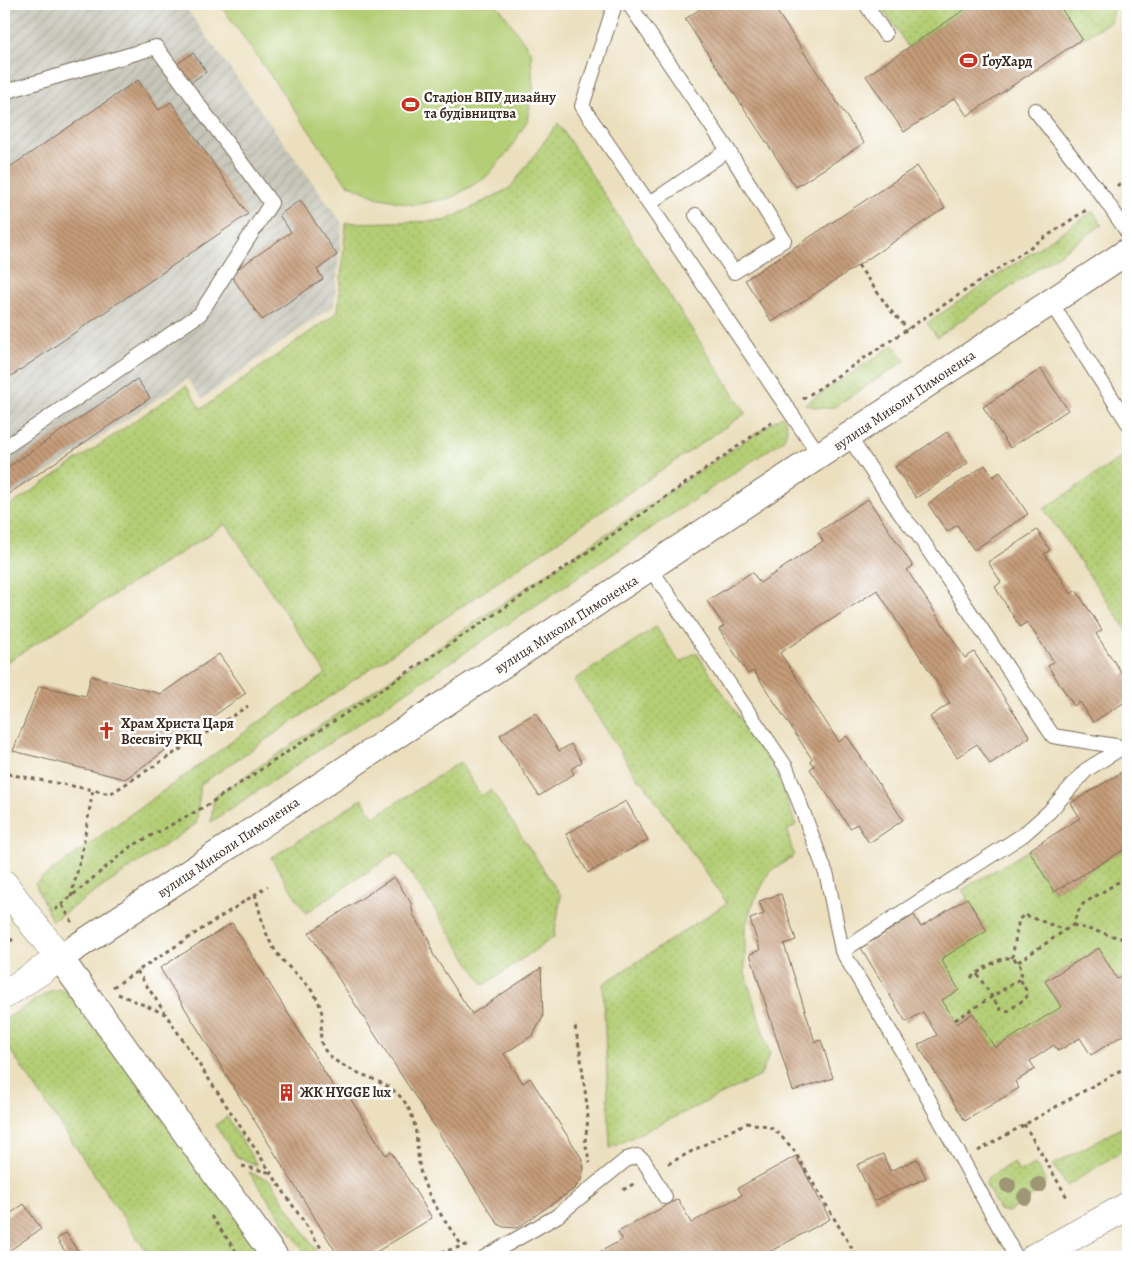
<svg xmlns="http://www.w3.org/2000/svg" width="1132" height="1261" font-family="Alegreya,serif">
	<defs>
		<pattern id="industrial-furrows" width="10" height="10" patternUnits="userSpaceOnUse" patternTransform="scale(1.25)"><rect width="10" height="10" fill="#c5c5b8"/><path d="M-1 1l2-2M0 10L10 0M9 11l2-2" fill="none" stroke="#aaa99e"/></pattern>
		<pattern id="green-dots" width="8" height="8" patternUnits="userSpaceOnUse" patternTransform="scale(1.25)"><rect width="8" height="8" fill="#b3ce74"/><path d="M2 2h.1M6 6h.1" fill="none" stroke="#9bb164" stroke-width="1.8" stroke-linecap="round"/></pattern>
		<pattern id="building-back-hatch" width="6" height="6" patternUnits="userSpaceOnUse" patternTransform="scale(1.25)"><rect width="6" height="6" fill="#c59c79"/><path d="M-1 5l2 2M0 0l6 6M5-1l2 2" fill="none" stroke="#a17f63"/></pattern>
	</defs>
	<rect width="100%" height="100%" fill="#fff"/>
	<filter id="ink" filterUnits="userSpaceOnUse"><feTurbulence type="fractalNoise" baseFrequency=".02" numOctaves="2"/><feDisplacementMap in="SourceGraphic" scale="10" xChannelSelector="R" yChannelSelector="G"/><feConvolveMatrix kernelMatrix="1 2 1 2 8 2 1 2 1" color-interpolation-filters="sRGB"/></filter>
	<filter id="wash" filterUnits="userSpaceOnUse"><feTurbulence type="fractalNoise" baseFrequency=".0096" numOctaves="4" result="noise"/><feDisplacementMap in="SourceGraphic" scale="20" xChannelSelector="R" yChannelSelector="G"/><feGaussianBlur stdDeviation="1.12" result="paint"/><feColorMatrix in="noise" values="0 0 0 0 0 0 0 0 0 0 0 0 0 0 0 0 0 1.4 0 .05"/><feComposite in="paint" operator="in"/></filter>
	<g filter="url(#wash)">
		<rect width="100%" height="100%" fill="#ebdfbe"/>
		<path fill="url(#industrial-furrows)" d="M 4,4 L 183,4 L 342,223 L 334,305 L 202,399 L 187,379 L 4,501 Z"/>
		<g fill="url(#green-dots)" stroke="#777c49">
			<path d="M 880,4 L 973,4 L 908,47 Z"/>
			<path d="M 1058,4 L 1115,4 L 1110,22 L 1082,39 Z"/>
			<path d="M 558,123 L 746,413 L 201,784 L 196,824 L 52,921 L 35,883 L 326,674 L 226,524 L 4,664 L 4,510 L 186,386 L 201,409 L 338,312 L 346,223 L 445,221 L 510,188 Z"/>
			<path d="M 1093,211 L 1102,225 L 937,337 L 927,323 Z"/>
			<path d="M 894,345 L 905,361 L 834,407 C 823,409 815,408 805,404 Z"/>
			<path d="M 782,416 C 789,425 788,433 782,441 L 211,822 L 214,797 Z"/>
			<path d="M 1128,453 L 1128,632 L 1044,509 Z"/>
			<path d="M 656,627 L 680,663 L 696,652 L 778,776 L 796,825 L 787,831 L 794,856 L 769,872 L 751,908 L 745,929 L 745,973 L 770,1055 L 760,1076 L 610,1148 L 603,984 L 727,903 L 642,781 L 640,782 L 574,680 Z"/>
			<path d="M 460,762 L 481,796 L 491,790 L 561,896 L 554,937 L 484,985 L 397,852 L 306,913 L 271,858 L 362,799 L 374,817 Z"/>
			<path d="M 1128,847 L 1128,972 L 1117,979 L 1098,948 L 1045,981 L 1061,1007 L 995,1048 L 973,1014 L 957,1024 L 942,1000 L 959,990 L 941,959 L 987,931 L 962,890 L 1029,850 L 1054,892 Z"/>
			<path d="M 66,989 L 74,992 L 264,1257 L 150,1257 L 4,1041 L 4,1020 L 52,990 Z"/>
			<path d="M 227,1117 L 257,1165 L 237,1157 L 215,1125 Z"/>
			<path d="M 1128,1124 L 1128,1147 L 1067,1186 L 1053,1165 Z"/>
			<path d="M 1014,1162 L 1019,1172 L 1035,1164 L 1045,1180 L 1043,1189 L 1008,1212 L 999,1210 L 986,1185 L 988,1177 Z"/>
			<path d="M 249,1172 L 271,1181 L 320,1257 L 308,1257 Z"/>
		</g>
		<path fill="#b3ce74" stroke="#777c49" d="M 220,4 L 497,4 L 531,52 L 533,89 L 527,121 L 509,151 L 485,178 L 451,198 L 414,205 L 376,197 L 346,183 Z"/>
		<g id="blocks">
			<g fill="url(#building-back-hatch)">
				<path d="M 708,4 L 772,4 L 864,143 L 796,187 L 685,19 Z"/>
				<path d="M 973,4 L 1058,4 L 1082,39 L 967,116 L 955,98 L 904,132 L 866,76 Z"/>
				<path d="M 193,53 L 206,72 L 190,83 L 177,64 Z"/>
				<path d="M 138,80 L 159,110 L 171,102 L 248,214 L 4,381 L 4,171 Z"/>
				<path d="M 917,166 L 945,208 L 772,322 L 745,280 Z"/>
				<path d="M 300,200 L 337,255 L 317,270 L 323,279 L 262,320 L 230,274 L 291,232 L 279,215 Z"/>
				<path d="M 1041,369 L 1068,410 L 1010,448 L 983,407 Z"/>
				<path d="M 137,379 L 150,398 L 4,497 L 4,470 Z"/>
				<path d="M 947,432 L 968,463 L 916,498 L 895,467 Z"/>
				<path d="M 985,465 L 993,477 L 1000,472 L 1028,514 L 974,550 L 957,525 L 947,532 L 928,504 Z"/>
				<path d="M 868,499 L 913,566 L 907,570 L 965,658 L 974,652 L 1030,737 L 990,764 L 977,744 L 957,757 L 930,717 L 950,703 L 877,590 L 780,653 L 839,742 L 847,736 L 903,820 L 869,843 L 857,824 L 850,828 L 810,769 L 814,766 L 810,761 L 812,759 L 754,671 L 748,674 L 719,629 L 724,626 L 707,601 L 752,572 L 760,583 L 823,541 L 818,532 Z"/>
				<path d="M 1037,530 L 1050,550 L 1044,554 L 1058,574 L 1071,594 L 1076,590 L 1102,630 L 1096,634 L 1109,654 L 1123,675 L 1128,671 L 1128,700 L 1093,722 L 1080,702 L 1074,706 L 1048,666 L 1054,662 L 1027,622 L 1020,627 L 995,587 L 1001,582 L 988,562 Z"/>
				<path d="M 219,654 L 246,693 L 125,779 L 13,751 L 39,686 L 86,696 L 91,676 L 161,694 Z"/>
				<path d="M 535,713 L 559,751 L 571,744 L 582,762 L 571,769 L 574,774 L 539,796 L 500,735 Z"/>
				<path d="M 1127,769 L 1128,771 L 1128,847 L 1054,892 L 1029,850 L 1080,818 L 1071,803 Z"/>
				<path d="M 626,801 L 648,840 L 588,873 L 566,834 Z"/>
				<path d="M 394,877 L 411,903 L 413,914 L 428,938 L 433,954 L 472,1014 L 541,968 L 543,1017 L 533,1035 L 504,1054 L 523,1083 L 530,1078 L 581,1157 L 584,1168 L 581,1180 L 574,1189 L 517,1228 L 503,1227 L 498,1224 L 309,933 Z"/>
				<path d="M 781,894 L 796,940 L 784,944 L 815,1042 L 821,1040 L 833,1078 L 793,1091 L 750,954 L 760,950 L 750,919 L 764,914 L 759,901 Z"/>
				<path d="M 967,898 L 987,931 L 941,959 L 959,990 L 942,1000 L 957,1024 L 973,1013 L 995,1048 L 1061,1007 L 1045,981 L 1099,948 L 1117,979 L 1128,972 L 1128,1032 L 1091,1055 L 1080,1038 L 1058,1051 L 1054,1045 L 1030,1061 L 1035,1069 L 1015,1082 L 1019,1088 L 965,1121 L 918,1045 L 937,1035 L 923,1012 L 906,1022 L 861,948 L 914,915 L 921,927 Z"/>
				<path d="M 232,923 L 338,1094 L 345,1090 L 386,1155 L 391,1152 L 432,1218 L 368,1257 L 339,1257 L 160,968 Z"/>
				<path d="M 883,1154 L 890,1171 L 917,1159 L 926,1178 L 874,1201 L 857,1165 Z"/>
				<path d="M 796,1156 L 830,1219 L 760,1257 L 590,1257 L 622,1240 L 618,1232 L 678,1199 L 691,1223 L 742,1195 L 738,1188 Z"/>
				<path d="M 24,1204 L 41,1229 L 4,1254 L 4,1218 Z"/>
				<path d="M 66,1233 L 75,1247 L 82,1257 L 67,1257 L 64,1254 L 66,1253 L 57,1239 Z"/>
			</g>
		</g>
	</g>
	<g filter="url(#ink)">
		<use href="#blocks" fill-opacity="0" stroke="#796956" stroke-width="1"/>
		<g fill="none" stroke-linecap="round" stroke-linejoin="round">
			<defs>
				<g id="lane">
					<path d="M 615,4 L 582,106 L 649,204"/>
					<path d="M 629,4 L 728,150 L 649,204 L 820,456"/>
					<path d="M 866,4 L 885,34"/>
					<path d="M 4,92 L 156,47 L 271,203 L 200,314 L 4,448"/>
					<path d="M 1035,110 L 1104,198 L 1128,233"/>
					<path d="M 696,215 L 734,272 L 784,240 L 728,150"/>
					<path d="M 1051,303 L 1128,423"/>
					<path d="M 849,437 L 902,516 L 917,533 L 1053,736 L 1128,748"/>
					<path d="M 650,568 L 786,767 L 827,876 L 842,951 L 903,1053 L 1016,1257"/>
					<path d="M 842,951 L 1023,835 L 1049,812 L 1086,770 L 1123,747"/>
					<path d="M 485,1257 L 557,1216 L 627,1159 L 637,1156 L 644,1161 L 665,1197"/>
				</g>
				<path id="street" d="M 275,1257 L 60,958 L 1128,251"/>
				<g id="secondary">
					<path d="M 4,884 L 34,925 L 60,958 L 4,995"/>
					<path d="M 1035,1257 L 1128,1206"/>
				</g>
			</defs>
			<use href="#lane" stroke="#796956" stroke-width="16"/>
			<use href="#street" stroke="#796956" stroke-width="28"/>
			<use href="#secondary" stroke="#796956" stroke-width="29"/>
			<g stroke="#796956" stroke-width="3" stroke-dasharray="4 4" stroke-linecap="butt">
				<path d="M 1117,186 L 1128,176"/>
				<path d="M 858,265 L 890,310 L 908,329"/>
				<path d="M 803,399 L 1089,208"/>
				<path d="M 8,774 L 93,790"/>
				<path d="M 255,894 C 261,916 265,939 280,957 C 293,974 313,985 320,1006 C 327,1025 312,1039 330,1056 C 352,1077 389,1077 406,1104 C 420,1125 415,1150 421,1174 C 429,1201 447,1223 462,1246"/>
				<path d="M 71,897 L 82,852 L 93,790 L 110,794 L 248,706"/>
				<path d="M 62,905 L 72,922"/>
				<path d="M 55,910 L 130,847 L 206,806 L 572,563 L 774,421"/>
				<path d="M 1073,925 L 1128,940"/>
				<path d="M 4,946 L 13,939"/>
				<path d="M 1012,958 L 1019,919 L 1025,915 L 1065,930"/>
				<path d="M 1018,962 L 1073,925 L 1077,913 L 1083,904 L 1128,876"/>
				<path d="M 137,971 L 327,1257"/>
				<path d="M 977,974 L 1000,1009 L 1008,1011 L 1026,998 L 1027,992 L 1020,979"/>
				<path d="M 113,987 L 268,886"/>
				<path d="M 118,994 L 165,1014"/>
				<path d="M 955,1020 L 1020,979 C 1022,974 1022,969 1019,964 C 1008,947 982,971 970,978"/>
				<path d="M 575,1027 L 580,1051 L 587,1106 L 588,1119 L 585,1142 L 590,1163"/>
				<path d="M 1024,1124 L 1068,1199"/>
				<path d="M 978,1151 L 1128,1066"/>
				<path d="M 668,1164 L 726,1133 L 747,1123 L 768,1126 L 776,1131 L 793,1149 L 857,1257"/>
				<path d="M 242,1166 L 272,1173"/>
				<path d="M 623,1190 L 635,1183"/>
				<path d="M 211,1216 L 240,1257"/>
				<path d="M 425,1257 L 470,1244"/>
			</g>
			<use href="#lane" stroke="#fff" stroke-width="14"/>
			<use href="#street" stroke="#fff" stroke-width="26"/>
			<use href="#secondary" stroke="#fff" stroke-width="28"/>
		</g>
		<g fill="#9e9674">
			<circle cx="1008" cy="1185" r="8"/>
			<circle cx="1039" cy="1185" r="8"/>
			<circle cx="1025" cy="1197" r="8"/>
		</g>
	</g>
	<defs>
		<symbol id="stadium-bare" viewBox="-9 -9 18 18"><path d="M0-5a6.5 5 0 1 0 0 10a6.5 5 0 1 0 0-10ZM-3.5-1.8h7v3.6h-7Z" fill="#c8321e" stroke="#fff" stroke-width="2.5" paint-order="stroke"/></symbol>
		<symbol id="church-bare" viewBox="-9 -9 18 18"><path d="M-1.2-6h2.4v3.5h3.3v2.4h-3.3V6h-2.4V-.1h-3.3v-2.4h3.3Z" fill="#c8321e" stroke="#fff" stroke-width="2.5" paint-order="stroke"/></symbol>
		<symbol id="building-bare" viewBox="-9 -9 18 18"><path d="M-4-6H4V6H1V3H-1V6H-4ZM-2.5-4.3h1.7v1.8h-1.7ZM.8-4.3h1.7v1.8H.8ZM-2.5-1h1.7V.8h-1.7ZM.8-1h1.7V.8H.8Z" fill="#c8321e" stroke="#fff" stroke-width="2.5" paint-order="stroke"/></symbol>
	</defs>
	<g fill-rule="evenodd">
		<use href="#stadium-bare" x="956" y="48" width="25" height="25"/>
		<use href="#stadium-bare" x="398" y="92" width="25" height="25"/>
		<use href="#church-bare" x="94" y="718" width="25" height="25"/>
		<use href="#building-bare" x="274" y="1080" width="25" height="25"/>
	</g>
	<g text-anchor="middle" stroke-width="5" stroke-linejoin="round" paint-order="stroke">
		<g font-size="14" font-weight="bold" fill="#3b2a1e" stroke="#fff" text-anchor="start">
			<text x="982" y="66">ҐоуХард</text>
			<text x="424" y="102">Стадіон ВПУ дизайну<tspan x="424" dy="16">та будівництва</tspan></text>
			<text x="121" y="728">Храм Христа Царя<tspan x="121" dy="16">Всесвіту РКЦ</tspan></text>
			<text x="300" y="1097">ЖК HYGGE lux</text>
		</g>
		<g font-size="14" fill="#3b2a1e" stroke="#fff">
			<text transform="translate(904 400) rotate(-34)" y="5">вулиця Миколи Пимоненка</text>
			<text transform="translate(566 624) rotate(-33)" y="5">вулиця Миколи Пимоненка</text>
			<text transform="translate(228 847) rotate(-34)" y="5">вулиця Миколи Пимоненка</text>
		</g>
	</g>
	<rect width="1132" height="1261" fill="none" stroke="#fff" stroke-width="20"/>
</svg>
